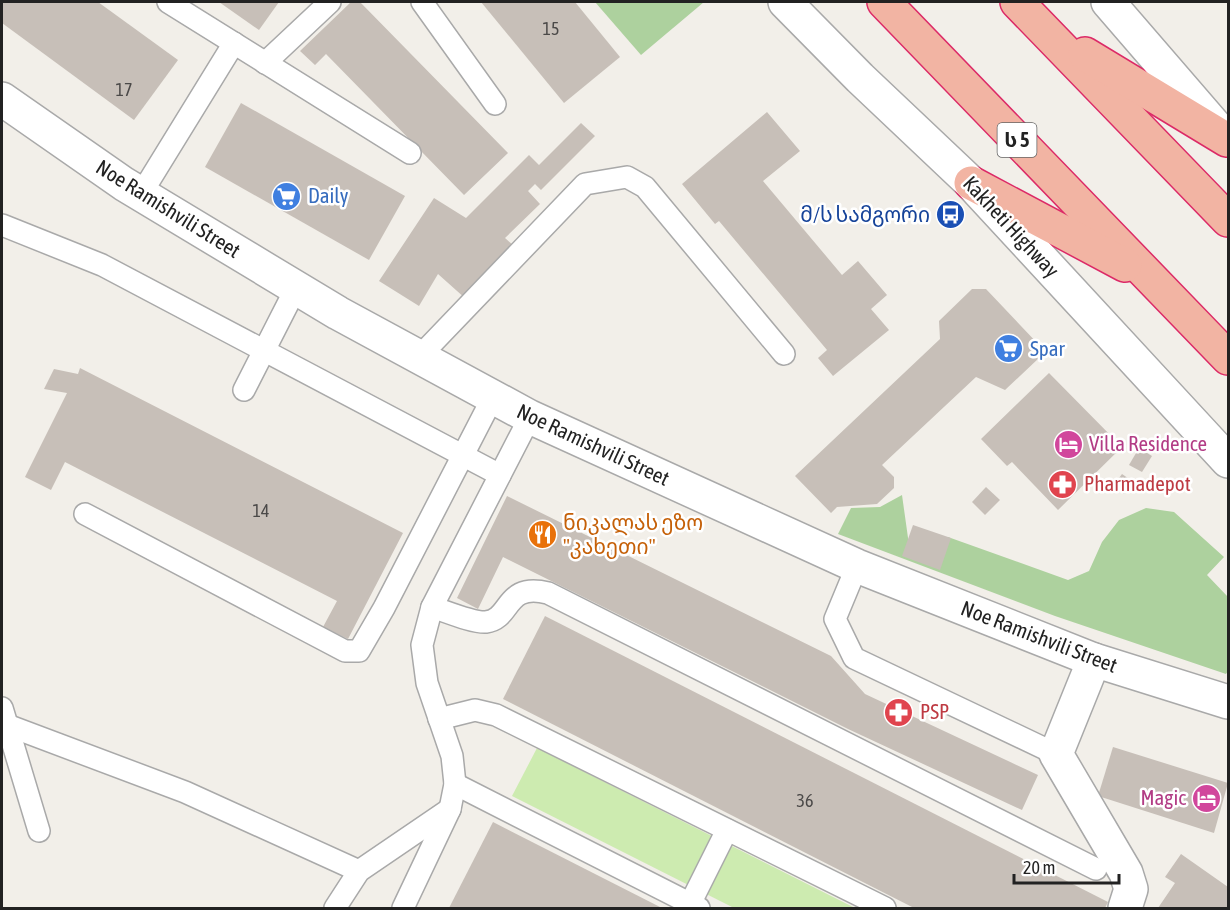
<svg xmlns="http://www.w3.org/2000/svg" width="1230" height="910" font-family="'Asap Condensed','Noto Sans Georgian',sans-serif">
	<rect width="100%" height="100%" fill="#f2efe9"/>
	<path fill="#cdebb0" d="M 537,748 L 855,908 L 734,908 L 512,796 Z"/>
	<g fill="#add19e">
		<path d="M 595,2 L 704,2 L 641,55 Z"/>
		<path d="M 902,495 L 910,552 L 948,537 L 1068,580 L 1089,571 L 1102,542 L 1119,520 L 1146,508 L 1174,512 L 1224,557 L 1207,575 L 1228,597 L 1228,671 L 1226,674 L 1055,616 L 838,534 L 851,508 L 880,507 Z"/>
	</g>
	<g fill="#c7bfb8">
		<path d="M 2,2 L 98,2 L 178,60 L 134,120 L 2,23 Z"/>
		<path d="M 219,2 L 279,2 L 259,30 Z"/>
		<path d="M 351,2 L 360,2 L 508,153 L 464,195 L 326,54 L 315,65 L 300,51 Z"/>
		<path d="M 481,2 L 575,2 L 620,57 L 564,103 Z"/>
		<path d="M 241,103 L 405,196 L 369,260 L 205,167 Z"/>
		<path d="M 767,112 L 800,151 L 763,181 L 842,275 L 858,261 L 887,295 L 871,309 L 889,330 L 833,376 L 818,358 L 827,350 L 719,221 L 715,224 L 682,184 Z"/>
		<path d="M 581,123 L 595,136 L 541,190 L 535,184 L 528,191 L 540,204 L 505,238 L 513,245 L 466,299 L 438,274 L 419,306 L 379,281 L 434,198 L 466,218 L 529,155 L 539,165 Z"/>
		<path d="M 972,289 L 986,289 L 1040,346 L 1039,358 L 1005,390 L 976,377 L 882,465 L 894,477 L 894,488 L 877,504 L 837,507 L 831,513 L 795,476 L 940,339 L 939,321 Z"/>
		<path d="M 80,368 L 403,533 L 348,639 L 323,627 L 337,601 L 65,462 L 51,490 L 25,477 L 67,393 L 44,389 L 54,369 L 78,374 Z"/>
		<path d="M 1049,373 L 1122,447 L 1058,510 L 1012,462 L 1007,466 L 981,439 Z"/>
		<path d="M 1139,448 L 1152,456 L 1142,472 L 1129,465 Z"/>
		<path d="M 1122,474 L 1132,481 L 1124,494 L 1113,486 Z"/>
		<path d="M 986,487 L 1000,500 L 985,515 L 972,502 Z"/>
		<path d="M 507,496 L 831,656 L 865,694 L 1038,775 L 1022,810 L 848,729 L 503,557 L 478,609 L 457,598 Z"/>
		<path d="M 913,525 L 951,538 L 940,570 L 902,556 Z"/>
		<path d="M 545,616 L 1108,902 L 1105,908 L 914,908 L 503,699 Z"/>
		<path d="M 1113,747 L 1228,783 L 1214,833 L 1098,796 Z"/>
		<path d="M 493,822 L 662,908 L 449,908 Z"/>
		<path d="M 1181,854 L 1228,887 L 1228,908 L 1158,908 L 1175,883 L 1165,877 Z"/>
	</g>
	<g fill="none" stroke-linecap="round" stroke-linejoin="round">
		<defs>
			<g id="service">
				<path d="M 168,2 L 410,153"/>
				<path d="M 422,2 L 495,104"/>
				<path d="M 265,63 L 330,2"/>
				<path d="M 141,194 L 234,43"/>
				<path d="M 2,225 L 102,265 L 500,475"/>
				<path d="M 419,357 L 585,184 L 627,177 L 645,187 L 784,354"/>
				<path d="M 244,390 L 296,288"/>
				<path d="M 85,514 L 345,651 L 359,651 L 384,608 L 493,397"/>
				<path d="M 857,566 L 835,619 L 854,658 L 1056,754"/>
				<path d="M 432,607 C 445,611 473,623 486,622 C 512,619 504,582 548,593 L 1096,869"/>
				<path d="M 2,708 L 39,831"/>
				<path d="M 439,719 L 475,710 L 496,715 L 885,908"/>
				<path d="M 7,725 L 185,792 L 359,871"/>
				<path d="M 455,784 L 699,908"/>
				<path d="M 690,904 L 727,830"/>
				<path d="M 335,908 L 359,871 L 450,809"/>
				<path d="M 403,908 L 450,809 L 455,784 L 452,756 L 427,683 L 422,645 L 432,607 L 530,417"/>
			</g>
			<path id="minor" d="M 1094,660 L 1056,754 L 1126,873 L 1131,889 L 1125,908"/>
			<g id="tertiary">
				<path d="M 785,2 L 860,78 L 971,183 L 1228,461"/>
				<path d="M 1108,2 L 1222,134"/>
				<path d="M 2,99 L 124,184 L 338,313 L 530,417 L 857,566 L 1094,660 L 1228,702"/>
			</g>
			<g id="trunk">
				<path d="M 884,2 L 1228,358"/>
				<path d="M 1017,2 L 1228,220"/>
				<path d="M 1085,54 L 1227,140"/>
				<path d="M 971,183 L 1125,265"/>
			</g>
		</defs>
		<use href="#service" stroke="#a9a9a9" stroke-width="24"/>
		<use href="#minor" stroke="#a9a9a9" stroke-width="36"/>
		<use href="#tertiary" stroke="#a9a9a9" stroke-width="36"/>
		<use href="#trunk" stroke="#dc2a67" stroke-width="36"/>
		<use href="#service" stroke="#fff" stroke-width="21"/>
		<use href="#minor" stroke="#fff" stroke-width="33"/>
		<use href="#tertiary" stroke="#fff" stroke-width="33"/>
		<use href="#trunk" stroke="#f2b4a3" stroke-width="33"/>
	</g>
	<defs>
		<symbol id="supermarket-disc" viewBox="-11 -11 22 22"><circle r="9.5" fill="#3f7fe0" stroke="#fff"/><path d="M-6-5.5h2.5l.6 2H6L4.5 2H-2.5L-4.4-4H-6ZM-1.5 3.2a1.3 1.3 0 1 0 .1 0ZM3 3.2a1.3 1.3 0 1 0 .1 0Z" fill="#fff"/></symbol>
		<symbol id="bus-disc" viewBox="-11 -11 22 22"><circle r="9.5" fill="#1a4fb4" stroke="#fff"/><path d="M-5-6H5V4H4V6H2V4H-2V6H-4V4H-5ZM-3.5-4V0h7V-4ZM-3.5 1.2v1.5H-2V1.2ZM2 1.2v1.5H3.5V1.2Z" fill="#fff"/></symbol>
		<symbol id="hotel-disc" viewBox="-11 -11 22 22"><circle r="9.5" fill="#d1479c" stroke="#fff"/><path d="M-6-4.5h1.5V1H6V5H4.5V3h-9V5H-6ZM-4 0a1.8 1.8 0 1 1 3.6 0ZM.5 0V-2.5h3Q6-2.5 6 0Z" fill="#fff"/></symbol>
		<symbol id="pharmacy-disc" viewBox="-11 -11 22 22"><circle r="9.5" fill="#e0444e" stroke="#fff"/><path d="M-2-6h4v4h4v4h-4v4h-4v-4h-4v-4h4Z" fill="#fff"/></symbol>
		<symbol id="restaurant-disc" viewBox="-11 -11 22 22"><circle r="9.5" fill="#e8710a" stroke="#fff"/><path d="M-5-6h1v4h1v-4h1v4h1v-4h1v5L-1.5 .5V6h-2V.5L-5-1ZM5-6V6H3V1.5H1.5Q1.5-4 5-6Z" fill="#fff"/></symbol>
	</defs>
	<g fill-rule="evenodd">
		<use href="#supermarket-disc" x="270" y="180" width="33" height="33"/>
		<use href="#bus-disc" x="934" y="198" width="33" height="33"/>
		<use href="#supermarket-disc" x="992" y="332" width="33" height="33"/>
		<use href="#hotel-disc" x="1052" y="428" width="33" height="33"/>
		<use href="#pharmacy-disc" x="1046" y="468" width="33" height="33"/>
		<use href="#restaurant-disc" x="526" y="518" width="33" height="33"/>
		<use href="#pharmacy-disc" x="882" y="696" width="33" height="33"/>
		<use href="#hotel-disc" x="1190" y="782" width="33" height="33"/>
	</g>
	<g text-anchor="middle" stroke-width="5" stroke-linejoin="round" paint-order="stroke">
		<g font-size="18" fill="#4b4948">
			<text x="551" y="35">15</text>
			<text x="124" y="96">17</text>
			<text x="261" y="517">14</text>
			<text x="805" y="807">36</text>
		</g>
		<rect fill="#fff" stroke="#646464" stroke-width="1.5" x="997.5" y="123" width="39" height="34" rx="4.5"/>
		<g font-size="20" font-weight="bold" fill="#222">
			<text x="1017" y="147">ს 5</text>
		</g>
		<g font-size="21" fill="#366cbe" stroke="#fff" text-anchor="start">
			<text x="308" y="203">Daily</text>
			<text x="1030" y="356">Spar</text>
		</g>
		<g font-size="21" fill="#222" stroke="#fff">
			<text transform="translate(168 209) rotate(32)" y="7">Noe Ramishvili Street</text>
			<text transform="translate(1011 227) rotate(47)" y="7">Kakheti Highway</text>
			<text transform="translate(593 445) rotate(25)" y="7">Noe Ramishvili Street</text>
			<text transform="translate(1039 637) rotate(21)" y="7">Noe Ramishvili Street</text>
		</g>
		<g font-size="21" fill="#164399" stroke="#fff" text-anchor="end">
			<text x="930" y="222">მ/ს სამგორი</text>
		</g>
		<g font-size="21" fill="#b23c85" stroke="#fff" text-anchor="start">
			<text x="1089" y="451">Villa Residence</text>
			<text x="1186" y="805" text-anchor="end">Magic</text>
		</g>
		<g font-size="21" fill="#be3a42" stroke="#fff" text-anchor="start">
			<text x="1084" y="491">Pharmadepot</text>
			<text x="920" y="719">PSP</text>
		</g>
		<g font-size="21" fill="#c56008" stroke="#fff" text-anchor="start">
			<text x="563" y="530">ნიკალას ეზო<tspan x="563" dy="24">"კახეთი"</tspan></text>
		</g>
	</g>
	<rect width="1230" height="910" fill="none" stroke="#222222" stroke-width="6"/>
	<path d="M1014 874v9h105v-9" fill="none" stroke="#222222" stroke-width="3"/>
	<text x="1023" y="874" font-size="18" fill="#222222" stroke="#ffffff" stroke-width="4.5" paint-order="stroke">20 m</text>
</svg>
